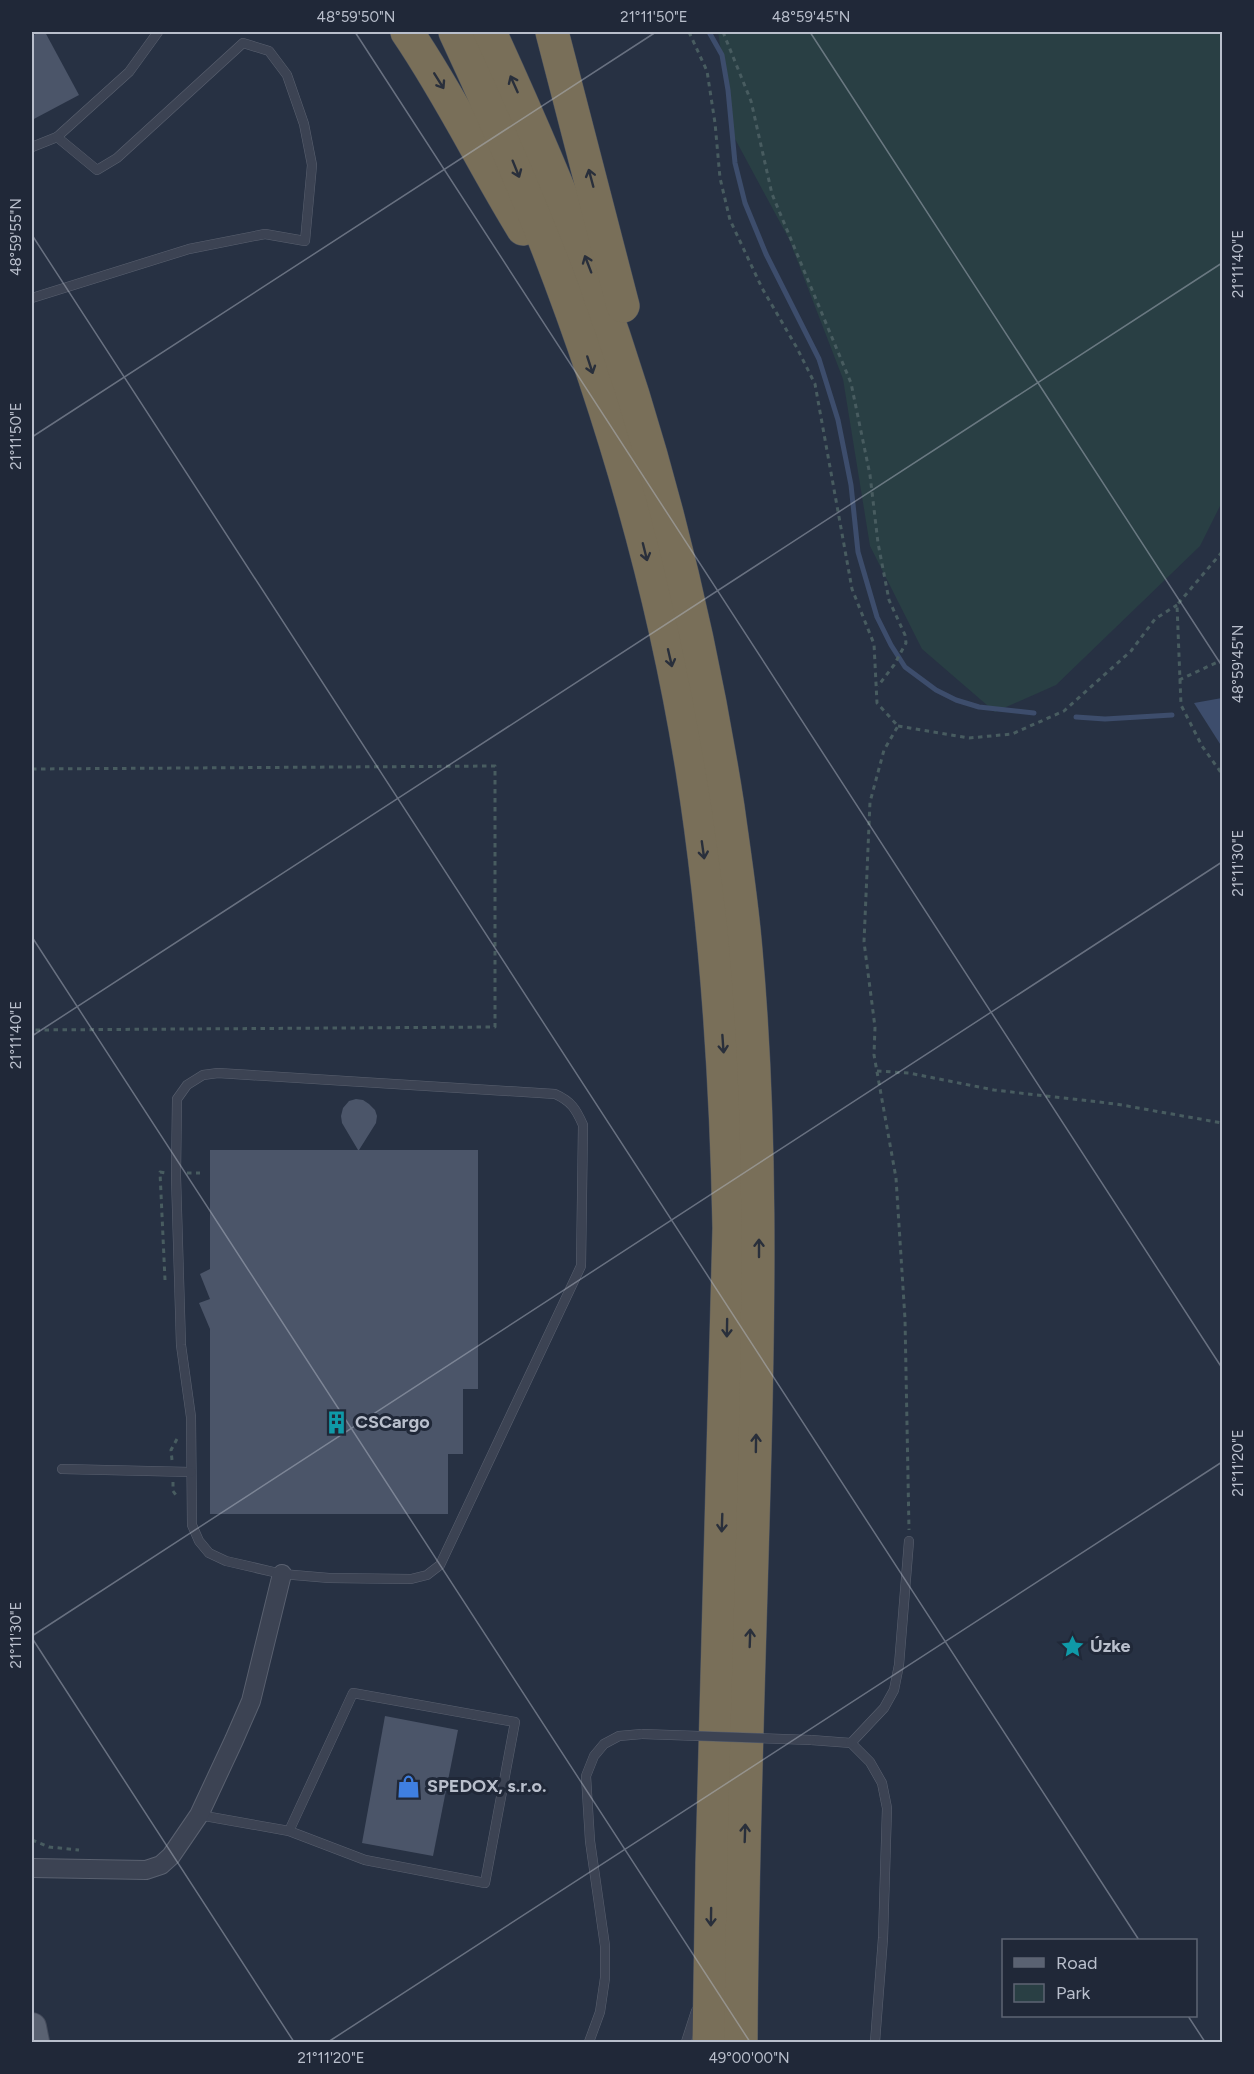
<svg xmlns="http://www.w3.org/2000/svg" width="1254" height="2074" font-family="Figtree,sans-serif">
	<rect width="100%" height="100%" fill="#273143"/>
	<path fill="#293f44" d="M 718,32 L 1222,32 L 1222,502 L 1200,546 L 1056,685 L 995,712 L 922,649 L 870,546 L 843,379 L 789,239 L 734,137 Z"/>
	<path fill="#3d4d6c" d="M 1222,698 L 1222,747 L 1194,703 Z"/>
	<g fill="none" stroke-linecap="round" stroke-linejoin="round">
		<g stroke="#3d4d6c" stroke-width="5">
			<path d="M 709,32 L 722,55 L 728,90 L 735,163 L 745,203 L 766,254 L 819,359 L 838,420 L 851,485 L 858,552 L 877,617 L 891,645 L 905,667 L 936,690 L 956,700 L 979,707 L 1034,713"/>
			<path d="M 1076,717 L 1105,719 L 1172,715"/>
		</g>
	</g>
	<g fill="#4b5569">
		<path d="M 39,32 L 45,32 L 79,95 L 32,120 L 32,36 Z"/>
		<path d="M 356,1099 L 363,1100 L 369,1104 L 375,1110 L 377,1116 L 376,1123 L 359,1150 L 478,1150 L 478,1389 L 463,1389 L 463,1454 L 448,1454 L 448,1514 L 210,1514 L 210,1329 L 199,1303 L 210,1299 L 200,1274 L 210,1269 L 210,1150 L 358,1150 L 342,1123 L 341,1116 L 343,1108 L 349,1101 Z"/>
		<path d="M 385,1716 L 458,1730 L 433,1856 L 362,1843 Z"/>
	</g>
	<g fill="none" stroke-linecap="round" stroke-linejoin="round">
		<defs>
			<g id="service">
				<path d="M 32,147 L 57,137 L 129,72 L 158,32"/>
				<path d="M 32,298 L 189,249 L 265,234 L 305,241 L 312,165 L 304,124 L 287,75 L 269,51 L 243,43 L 117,158 L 97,170 L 57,137"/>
				<path d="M 218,1073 L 555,1094 C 571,1101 576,1109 583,1125 L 581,1266 L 440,1565 L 427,1575 L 411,1579 L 329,1578 L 282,1574 L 226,1561 L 209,1553 L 199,1541 L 192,1525 L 191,1417 L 181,1345 L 176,1176 L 177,1099 L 187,1085 L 203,1075 Z"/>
				<path d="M 62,1469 L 191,1472"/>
				<path d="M 811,1740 L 851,1743 L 870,1762 L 882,1783 L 887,1808 L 883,1938 L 875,2042"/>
				<path d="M 851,1743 L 884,1708 L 894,1690 L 899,1665 L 909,1541"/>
				<path d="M 199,1815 L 289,1831 L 365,1860 L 485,1883 L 515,1722 L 353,1693 L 289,1831"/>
				<path d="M 589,2042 L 600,2012 L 605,1978 L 605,1946 L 590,1841 L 586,1776 L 594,1756 L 604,1744 L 619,1736 L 642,1734"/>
				<path d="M 686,2042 L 696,2011"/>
			</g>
			<path id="minor" d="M 32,1868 L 146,1870 L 161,1865 L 171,1856 L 199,1815 L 234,1740 L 251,1701 L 282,1574"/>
			<path id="primary" d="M 32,2027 L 35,2042"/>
			<g id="motorway">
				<path d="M 407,32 C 450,95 483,164 523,229"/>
				<path d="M 455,32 C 565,266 651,513 692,769 C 716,921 726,1074 729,1228 L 712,1863 L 709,2042"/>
				<path d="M 490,32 C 527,113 563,195 594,279 C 656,450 700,627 728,807 C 734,851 741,896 745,940 C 762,1122 759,1304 754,1486 C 749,1671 742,1857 741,2042"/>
				<path d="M 552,32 L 623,306"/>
			</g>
		</defs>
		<use href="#service" stroke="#5a6170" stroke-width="10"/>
		<use href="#minor" stroke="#5a6170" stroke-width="20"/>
		<use href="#primary" stroke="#454c5c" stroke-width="30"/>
		<use href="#motorway" stroke="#464e5d" stroke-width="34"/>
		<g stroke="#485c60" stroke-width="3" stroke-dasharray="4.5 4.5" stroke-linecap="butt">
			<path d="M 689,32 L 707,71 L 715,123 L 720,178 L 730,220 L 762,288 L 797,348 L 815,384 L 852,589 L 874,644 L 877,703 L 898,726 L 884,750 L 870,802 L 864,942 L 875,1027 L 874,1055 L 896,1178 L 905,1319 L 909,1530"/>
			<path d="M 723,32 L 751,101 L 772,194 L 851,383 L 870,475 L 878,543 L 889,600 L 905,635 L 906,643 L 894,665 L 878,686"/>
			<path d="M 1222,552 L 1177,605 L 1181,705 L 1202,746 L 1222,774"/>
			<path d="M 1179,680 L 1222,660"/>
			<path d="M 898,726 L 969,738 L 1012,734 L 1064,711 L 1131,651 L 1155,619 L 1177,605"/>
			<path d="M 32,769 L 495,766 L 495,1027 L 32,1030"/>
			<path d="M 877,1071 L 909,1073 L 994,1090 L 1116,1104 L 1222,1123"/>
			<path d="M 187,1173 L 200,1173"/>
			<path d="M 165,1280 L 160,1172 L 166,1173"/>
			<path d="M 172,1460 L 171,1450 L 177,1439"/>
			<path d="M 173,1482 L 173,1491 L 178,1498"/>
			<path d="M 32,1840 L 49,1847 L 79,1850"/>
		</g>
		<use href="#service" stroke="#3c4353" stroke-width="9"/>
		<use href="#minor" stroke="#3c4353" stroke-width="18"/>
		<use href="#primary" stroke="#5a6272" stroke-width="28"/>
		<use href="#motorway" stroke="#796f59" stroke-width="33"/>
		<defs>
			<path id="service-bridge" d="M 642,1734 L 811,1740"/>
		</defs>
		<use href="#service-bridge" stroke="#5a6170" stroke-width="10" stroke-linecap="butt"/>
		<use href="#service-bridge" stroke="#3c4353" stroke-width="9"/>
	</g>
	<defs><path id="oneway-shaft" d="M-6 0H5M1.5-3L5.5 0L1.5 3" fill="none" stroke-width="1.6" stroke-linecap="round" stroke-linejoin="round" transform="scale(1.5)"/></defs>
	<g stroke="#292f3b">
		<use href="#oneway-shaft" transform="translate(439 81) rotate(58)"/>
		<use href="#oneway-shaft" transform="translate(514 84) rotate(-114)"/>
		<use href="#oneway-shaft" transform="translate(516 169) rotate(68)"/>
		<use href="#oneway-shaft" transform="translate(591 178) rotate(-105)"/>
		<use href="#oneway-shaft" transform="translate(588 264) rotate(-111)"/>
		<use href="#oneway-shaft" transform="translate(590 365) rotate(72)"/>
		<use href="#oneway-shaft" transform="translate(645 552) rotate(76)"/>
		<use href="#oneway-shaft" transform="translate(670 658) rotate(77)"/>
		<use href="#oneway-shaft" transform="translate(703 850) rotate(82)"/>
		<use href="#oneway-shaft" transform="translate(723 1044) rotate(86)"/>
		<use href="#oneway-shaft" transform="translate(759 1248) rotate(-90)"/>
		<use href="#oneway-shaft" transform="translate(727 1328) rotate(91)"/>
		<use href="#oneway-shaft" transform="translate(756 1443) rotate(-89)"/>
		<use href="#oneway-shaft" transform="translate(722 1523) rotate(92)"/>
		<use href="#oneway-shaft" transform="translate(750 1638) rotate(-88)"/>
		<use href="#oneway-shaft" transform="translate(745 1833) rotate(-88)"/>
		<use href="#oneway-shaft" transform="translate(711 1917) rotate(91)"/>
	</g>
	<path fill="none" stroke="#b9bfcc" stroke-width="1.5" stroke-opacity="0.45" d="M 355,32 L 1222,1368M 810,32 L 1222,666M 32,235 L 1139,1940M 32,437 L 656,32M 32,937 L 750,2042M 32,1036 L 1222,263M 32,1636 L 1222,862M 32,1638 L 294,2042M 1188,2016 L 1205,2042M 328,2042 L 1222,1462"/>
	<defs>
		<symbol id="building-bare" viewBox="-9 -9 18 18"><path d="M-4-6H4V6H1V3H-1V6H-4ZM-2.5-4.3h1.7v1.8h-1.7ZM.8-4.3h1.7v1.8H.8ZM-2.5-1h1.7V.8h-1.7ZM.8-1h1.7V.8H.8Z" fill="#0f9aa8" stroke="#202838" stroke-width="2.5" paint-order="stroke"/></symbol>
		<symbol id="sight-bare" viewBox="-9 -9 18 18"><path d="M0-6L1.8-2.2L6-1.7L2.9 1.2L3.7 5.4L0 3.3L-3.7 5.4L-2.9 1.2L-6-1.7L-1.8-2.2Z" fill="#0f9aa8" stroke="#202838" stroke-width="2.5" paint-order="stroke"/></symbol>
		<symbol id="shop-bare" viewBox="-9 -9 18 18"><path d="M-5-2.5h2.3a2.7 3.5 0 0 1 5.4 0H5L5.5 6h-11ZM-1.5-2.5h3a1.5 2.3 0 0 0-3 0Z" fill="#3f7fe0" stroke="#202838" stroke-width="2.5" paint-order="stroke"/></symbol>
	</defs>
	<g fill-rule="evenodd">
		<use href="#building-bare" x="320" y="1406" width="33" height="33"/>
		<use href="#sight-bare" x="1056" y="1630" width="33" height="33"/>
		<use href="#shop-bare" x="392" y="1770" width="33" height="33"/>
	</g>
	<g text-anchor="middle" stroke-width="6" stroke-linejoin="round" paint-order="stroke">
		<g font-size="18" font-weight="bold" fill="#b9bfcc" stroke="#202838" text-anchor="start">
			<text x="355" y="1428">CSCargo</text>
			<text x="1090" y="1652">Úzke</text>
			<text x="427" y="1792">SPEDOX, s.r.o.</text>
		</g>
	</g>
	<rect width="1254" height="2074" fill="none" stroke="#202838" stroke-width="66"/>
	<rect x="1002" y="1939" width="195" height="78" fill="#202838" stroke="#5d6473" stroke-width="1.5"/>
	<rect x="1014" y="1958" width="30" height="9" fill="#5a6272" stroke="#5d6473" stroke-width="1.5"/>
	<text x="1056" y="1969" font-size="18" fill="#b9bfcc">Road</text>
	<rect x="1014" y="1984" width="30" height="18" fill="#293f44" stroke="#5d6473" stroke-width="1.5"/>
	<text x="1056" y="1999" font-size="18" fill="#b9bfcc">Park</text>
	<rect x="33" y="33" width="1188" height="2008" fill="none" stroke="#b9bfcc" stroke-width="2"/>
	<g font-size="15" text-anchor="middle" fill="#b9bfcc">
		<text x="356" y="22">48°59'50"N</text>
		<text x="654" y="22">21°11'50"E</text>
		<text x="811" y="22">48°59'45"N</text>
		<text transform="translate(16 237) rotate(-90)" y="5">48°59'55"N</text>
		<text transform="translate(1238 264) rotate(-90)" y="5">21°11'40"E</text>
		<text transform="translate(16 436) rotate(-90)" y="5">21°11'50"E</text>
		<text transform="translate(1238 664) rotate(-90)" y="5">48°59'45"N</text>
		<text transform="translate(1238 863) rotate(-90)" y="5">21°11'30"E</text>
		<text transform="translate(16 1035) rotate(-90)" y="5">21°11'40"E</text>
		<text transform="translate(1238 1463) rotate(-90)" y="5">21°11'20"E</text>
		<text transform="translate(16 1635) rotate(-90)" y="5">21°11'30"E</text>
		<text x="331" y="2063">21°11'20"E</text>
		<text x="749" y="2063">49°00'00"N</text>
	</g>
</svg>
